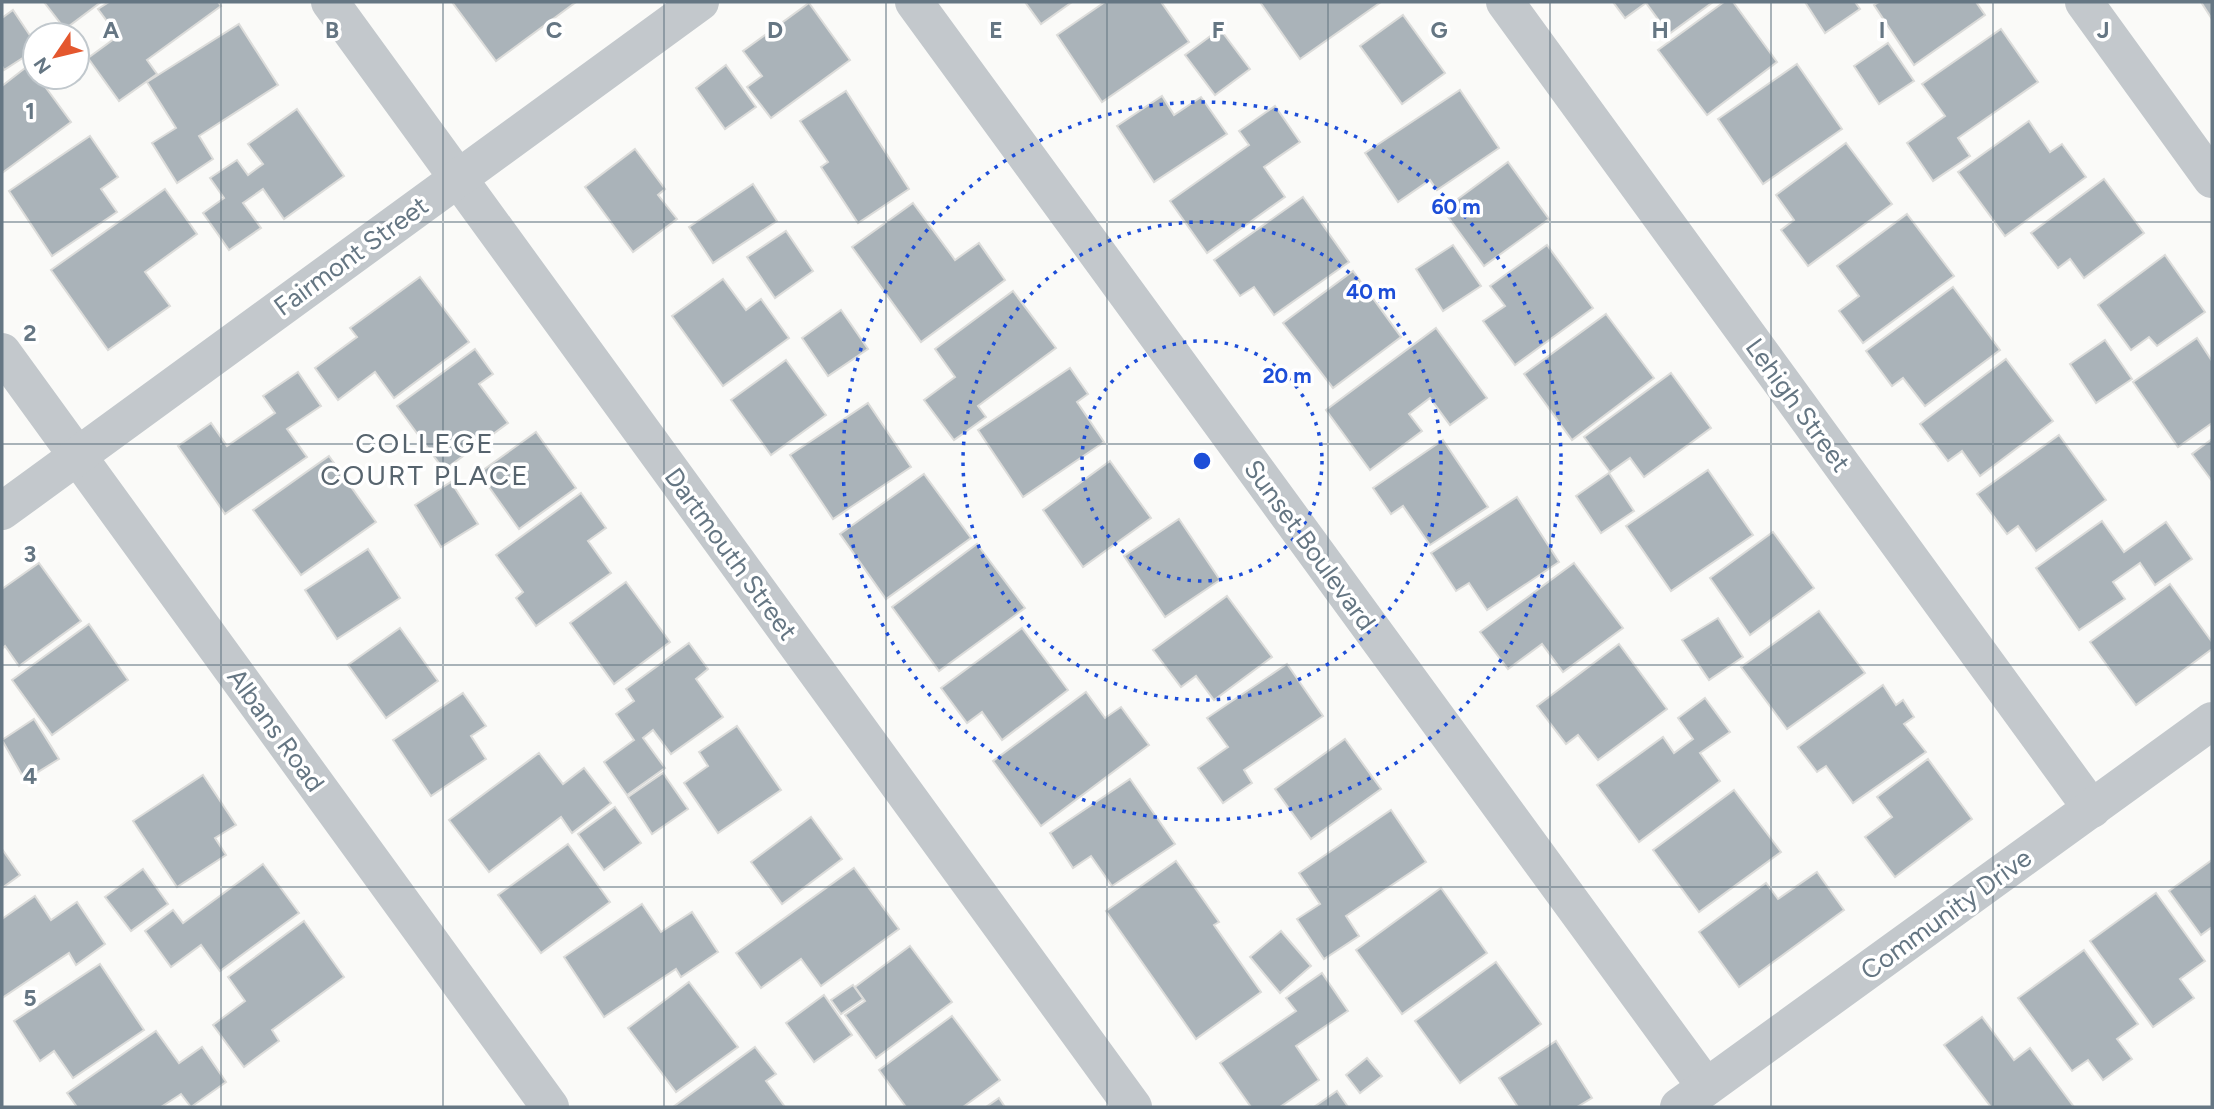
<svg xmlns="http://www.w3.org/2000/svg" width="2214" height="1109" font-family="Figtree,sans-serif">
	<rect width="100%" height="100%" fill="#fafaf8"/>
	<g fill="#aab3b9" stroke="#dcdcda" stroke-width="2">
		<path d="M 44,2 L 101,2 L 65,29 Z"/>
		<path d="M 109,2 L 218,2 L 221,6 L 147,60 L 157,74 L 119,101 L 88,58 L 118,36 L 98,9 Z"/>
		<path d="M 452,2 L 576,2 L 496,61 Z"/>
		<path d="M 1025,2 L 1072,2 L 1041,24 Z"/>
		<path d="M 1105,2 L 1161,2 L 1189,42 L 1102,102 L 1057,35 Z"/>
		<path d="M 1260,2 L 1381,2 L 1300,59 Z"/>
		<path d="M 1613,2 L 1713,2 L 1669,34 L 1646,3 L 1625,18 Z"/>
		<path d="M 1724,2 L 1733,2 L 1777,62 L 1707,115 L 1658,50 Z"/>
		<path d="M 1805,2 L 1855,2 L 1860,9 L 1825,33 Z"/>
		<path d="M 1879,2 L 1976,2 L 1985,15 L 1914,65 L 1874,5 Z"/>
		<path d="M 2201,2 L 2212,2 L 2212,19 Z"/>
		<path d="M 809,3 L 850,60 L 771,118 L 747,87 L 762,76 L 743,51 Z"/>
		<path d="M 13,10 L 35,43 L 35,50 L 4,70 L 2,66 L 2,18 Z"/>
		<path d="M 1403,15 L 1445,73 L 1402,104 L 1360,46 Z"/>
		<path d="M 239,24 L 278,85 L 199,136 L 213,159 L 177,183 L 152,143 L 176,128 L 147,82 Z"/>
		<path d="M 1220,29 L 1250,69 L 1215,95 L 1185,55 Z"/>
		<path d="M 2001,29 L 2038,82 L 1958,138 L 1970,156 L 1933,181 L 1907,143 L 1945,116 L 1922,84 Z"/>
		<path d="M 1888,43 L 1914,81 L 1879,104 L 1854,66 Z"/>
		<path d="M 1797,64 L 1842,129 L 1763,184 L 1718,119 Z"/>
		<path d="M 29,65 L 35,77 L 38,77 L 71,122 L 2,173 L 2,86 Z"/>
		<path d="M 726,65 L 756,107 L 725,129 L 696,88 Z"/>
		<path d="M 1460,90 L 1499,148 L 1437,190 L 1430,180 L 1398,202 L 1365,153 Z"/>
		<path d="M 846,91 L 909,189 L 858,223 L 821,167 L 828,162 L 800,121 Z"/>
		<path d="M 1162,96 L 1174,115 L 1201,97 L 1227,134 L 1154,182 L 1117,126 Z"/>
		<path d="M 1275,106 L 1300,142 L 1264,167 L 1285,197 L 1207,253 L 1170,201 L 1249,145 L 1239,131 Z"/>
		<path d="M 297,109 L 344,176 L 284,219 L 263,189 L 243,203 L 261,228 L 229,250 L 203,213 L 224,198 L 210,178 L 237,160 L 248,175 L 263,164 L 248,144 Z"/>
		<path d="M 2029,121 L 2050,152 L 2062,144 L 2086,177 L 2005,236 L 1958,172 Z"/>
		<path d="M 90,136 L 118,177 L 101,189 L 117,212 L 52,256 L 9,191 Z"/>
		<path d="M 1846,143 L 1892,204 L 1808,266 L 1781,230 L 1794,220 L 1776,195 Z"/>
		<path d="M 635,149 L 665,189 L 658,195 L 677,219 L 633,252 L 585,187 Z"/>
		<path d="M 1508,162 L 1549,219 L 1484,266 L 1443,210 Z"/>
		<path d="M 2104,179 L 2144,233 L 2084,278 L 2070,259 L 2058,268 L 2031,233 Z"/>
		<path d="M 753,184 L 777,221 L 713,263 L 689,227 Z"/>
		<path d="M 165,189 L 197,234 L 145,272 L 170,306 L 108,350 L 51,270 Z"/>
		<path d="M 1303,197 L 1349,262 L 1274,315 L 1254,287 L 1240,296 L 1214,260 Z"/>
		<path d="M 913,203 L 955,260 L 979,243 L 1005,280 L 921,342 L 852,247 Z"/>
		<path d="M 1907,214 L 1954,276 L 1863,343 L 1839,311 L 1859,296 L 1837,266 Z"/>
		<path d="M 786,231 L 813,271 L 775,298 L 747,257 Z"/>
		<path d="M 1453,245 L 1481,286 L 1443,311 L 1416,269 Z"/>
		<path d="M 1547,245 L 1593,308 L 1515,365 L 1483,321 L 1505,306 L 1490,286 Z"/>
		<path d="M 2165,255 L 2205,312 L 2157,346 L 2149,337 L 2131,350 L 2098,305 Z"/>
		<path d="M 1353,271 L 1401,337 L 1333,388 L 1283,323 Z"/>
		<path d="M 420,277 L 469,342 L 394,398 L 375,372 L 338,400 L 315,368 L 357,337 L 350,328 Z"/>
		<path d="M 723,279 L 746,310 L 761,299 L 789,338 L 723,386 L 672,316 Z"/>
		<path d="M 1953,287 L 2000,350 L 1925,406 L 1903,378 L 1892,386 L 1866,351 Z"/>
		<path d="M 1013,291 L 1056,348 L 978,406 L 986,417 L 954,440 L 924,400 L 955,377 L 935,349 Z"/>
		<path d="M 841,310 L 868,349 L 828,376 L 802,338 Z"/>
		<path d="M 1606,314 L 1654,378 L 1572,440 L 1524,374 Z"/>
		<path d="M 1436,328 L 1487,398 L 1450,425 L 1430,398 L 1409,414 L 1422,431 L 1370,470 L 1326,410 Z"/>
		<path d="M 2197,338 L 2212,361 L 2212,423 L 2178,447 L 2133,382 Z"/>
		<path d="M 2105,340 L 2132,379 L 2096,403 L 2070,364 Z"/>
		<path d="M 475,349 L 493,374 L 479,384 L 508,423 L 444,470 L 397,406 Z"/>
		<path d="M 2006,359 L 2053,421 L 1980,476 L 1962,451 L 1948,461 L 1920,424 Z"/>
		<path d="M 786,360 L 826,415 L 771,455 L 731,400 Z"/>
		<path d="M 1070,368 L 1088,394 L 1077,402 L 1104,442 L 1023,497 L 978,430 Z"/>
		<path d="M 298,372 L 321,406 L 287,429 L 307,457 L 225,514 L 178,446 L 211,423 L 227,446 L 275,413 L 263,396 Z"/>
		<path d="M 1671,373 L 1711,428 L 1644,477 L 1630,458 L 1610,472 L 1584,437 Z"/>
		<path d="M 868,403 L 911,467 L 833,519 L 790,455 Z"/>
		<path d="M 536,432 L 576,488 L 519,529 L 479,473 Z"/>
		<path d="M 2059,435 L 2106,500 L 2036,551 L 2018,526 L 2007,534 L 1977,494 Z"/>
		<path d="M 2212,439 L 2212,481 L 2192,454 Z"/>
		<path d="M 1443,440 L 1488,507 L 1430,545 L 1403,506 L 1391,514 L 1373,488 Z"/>
		<path d="M 329,456 L 376,522 L 301,575 L 253,510 Z"/>
		<path d="M 1110,461 L 1151,518 L 1083,567 L 1043,510 Z"/>
		<path d="M 1708,470 L 1753,535 L 1671,591 L 1626,526 Z"/>
		<path d="M 1609,473 L 1634,511 L 1601,533 L 1576,496 Z"/>
		<path d="M 924,474 L 971,538 L 886,599 L 840,534 Z"/>
		<path d="M 451,482 L 478,524 L 441,547 L 415,505 Z"/>
		<path d="M 581,493 L 606,528 L 588,541 L 611,573 L 536,626 L 516,598 L 523,592 L 496,555 Z"/>
		<path d="M 1517,497 L 1559,562 L 1487,610 L 1469,583 L 1456,591 L 1431,553 Z"/>
		<path d="M 1179,519 L 1220,580 L 1165,617 L 1124,556 Z"/>
		<path d="M 2102,521 L 2124,552 L 2166,522 L 2192,559 L 2155,585 L 2140,563 L 2113,582 L 2125,599 L 2079,630 L 2036,568 Z"/>
		<path d="M 1773,532 L 1814,588 L 1750,635 L 1710,578 Z"/>
		<path d="M 977,544 L 1025,608 L 939,671 L 892,607 Z"/>
		<path d="M 368,549 L 400,598 L 337,639 L 305,590 Z"/>
		<path d="M 39,563 L 81,621 L 19,666 L 5,646 L 2,649 L 2,589 Z"/>
		<path d="M 1574,563 L 1623,628 L 1563,672 L 1542,644 L 1508,669 L 1480,632 Z"/>
		<path d="M 626,582 L 670,642 L 614,684 L 570,623 Z"/>
		<path d="M 2170,584 L 2212,642 L 2212,649 L 2136,705 L 2090,642 Z"/>
		<path d="M 1227,596 L 1272,657 L 1214,700 L 1196,676 L 1181,687 L 1153,650 Z"/>
		<path d="M 1819,611 L 1865,673 L 1787,729 L 1741,667 Z"/>
		<path d="M 1718,618 L 1743,657 L 1709,680 L 1682,640 Z"/>
		<path d="M 89,624 L 128,680 L 52,735 L 12,680 Z"/>
		<path d="M 400,628 L 438,681 L 386,718 L 348,665 Z"/>
		<path d="M 1022,628 L 1068,690 L 1002,740 L 982,712 L 967,723 L 941,688 Z"/>
		<path d="M 689,643 L 708,669 L 696,679 L 723,717 L 671,754 L 653,730 L 643,738 L 665,768 L 627,795 L 604,762 L 634,740 L 616,714 L 634,701 L 626,689 Z"/>
		<path d="M 1619,644 L 1667,709 L 1598,760 L 1578,735 L 1566,744 L 1537,706 Z"/>
		<path d="M 1287,664 L 1323,716 L 1244,770 L 1252,783 L 1223,803 L 1198,768 L 1228,747 L 1207,718 Z"/>
		<path d="M 1883,685 L 1896,705 L 1903,700 L 1914,717 L 1904,724 L 1926,752 L 1853,803 L 1826,766 L 1817,772 L 1798,747 Z"/>
		<path d="M 1086,692 L 1105,718 L 1121,707 L 1149,745 L 1041,826 L 993,761 Z"/>
		<path d="M 463,693 L 486,726 L 471,736 L 486,759 L 431,796 L 393,740 Z"/>
		<path d="M 1705,698 L 1730,732 L 1700,753 L 1720,781 L 1639,842 L 1597,785 L 1663,737 L 1674,753 L 1693,739 L 1678,718 Z"/>
		<path d="M 34,719 L 59,759 L 25,780 L 2,740 Z"/>
		<path d="M 737,726 L 781,790 L 718,833 L 684,783 L 708,766 L 699,752 Z"/>
		<path d="M 1345,739 L 1381,789 L 1311,839 L 1275,789 Z"/>
		<path d="M 539,753 L 563,784 L 584,768 L 611,803 L 572,833 L 561,817 L 489,872 L 449,820 Z"/>
		<path d="M 1928,759 L 1972,819 L 1895,877 L 1865,837 L 1892,817 L 1877,797 Z"/>
		<path d="M 663,773 L 688,809 L 652,834 L 628,797 Z"/>
		<path d="M 203,775 L 236,825 L 215,838 L 226,855 L 177,887 L 133,821 Z"/>
		<path d="M 1130,779 L 1175,844 L 1112,886 L 1091,856 L 1073,868 L 1050,833 Z"/>
		<path d="M 1734,790 L 1781,852 L 1699,912 L 1653,850 Z"/>
		<path d="M 615,807 L 641,843 L 604,870 L 578,834 Z"/>
		<path d="M 1391,810 L 1426,862 L 1346,916 L 1359,936 L 1324,959 L 1297,919 L 1320,904 L 1299,873 Z"/>
		<path d="M 811,817 L 842,859 L 782,904 L 751,862 Z"/>
		<path d="M 568,844 L 610,902 L 541,953 L 498,895 Z"/>
		<path d="M 2,849 L 20,875 L 2,888 Z"/>
		<path d="M 2212,860 L 2212,927 L 2201,935 L 2169,891 Z"/>
		<path d="M 1176,861 L 1219,922 L 1214,925 L 1261,992 L 1196,1039 L 1106,911 Z"/>
		<path d="M 263,864 L 299,913 L 220,971 L 201,945 L 171,967 L 145,931 L 173,910 L 183,923 Z"/>
		<path d="M 854,868 L 899,929 L 821,986 L 801,959 L 761,988 L 736,953 Z"/>
		<path d="M 143,869 L 168,904 L 131,931 L 105,897 Z"/>
		<path d="M 1817,872 L 1844,910 L 1739,987 L 1699,932 L 1766,883 L 1778,899 Z"/>
		<path d="M 1441,888 L 1487,953 L 1402,1014 L 1356,950 Z"/>
		<path d="M 2156,893 L 2205,961 L 2180,979 L 2194,998 L 2153,1027 L 2090,941 Z"/>
		<path d="M 35,896 L 51,920 L 77,902 L 105,944 L 76,965 L 69,953 L 2,998 L 2,919 Z"/>
		<path d="M 642,904 L 661,932 L 692,912 L 718,952 L 681,977 L 676,969 L 604,1017 L 564,957 Z"/>
		<path d="M 304,921 L 344,977 L 272,1030 L 279,1041 L 244,1067 L 213,1025 L 245,1001 L 228,977 Z"/>
		<path d="M 1281,931 L 1311,966 L 1280,993 L 1250,957 Z"/>
		<path d="M 910,946 L 952,1002 L 876,1058 L 845,1015 L 865,1001 L 855,987 Z"/>
		<path d="M 2084,950 L 2138,1024 L 2117,1039 L 2132,1059 L 2103,1080 L 2088,1060 L 2072,1071 L 2018,998 Z"/>
		<path d="M 1496,962 L 1541,1024 L 1460,1083 L 1415,1021 Z"/>
		<path d="M 100,964 L 144,1030 L 73,1078 L 54,1051 L 40,1061 L 14,1021 Z"/>
		<path d="M 1322,973 L 1348,1011 L 1296,1046 L 1319,1080 L 1280,1107 L 1251,1107 L 1220,1063 L 1296,1011 L 1286,998 Z"/>
		<path d="M 689,982 L 738,1047 L 676,1092 L 628,1028 Z"/>
		<path d="M 853,985 L 863,999 L 841,1014 L 831,1000 Z"/>
		<path d="M 824,995 L 852,1035 L 814,1062 L 786,1023 Z"/>
		<path d="M 952,1016 L 1000,1080 L 963,1107 L 906,1107 L 879,1070 Z"/>
		<path d="M 1982,1017 L 2014,1060 L 2030,1048 L 2074,1107 L 1991,1107 L 1944,1045 Z"/>
		<path d="M 156,1031 L 179,1063 L 202,1047 L 226,1082 L 191,1107 L 181,1094 L 161,1107 L 77,1107 L 67,1093 Z"/>
		<path d="M 1556,1041 L 1592,1098 L 1577,1107 L 1518,1107 L 1499,1078 Z"/>
		<path d="M 755,1047 L 776,1074 L 766,1081 L 785,1107 L 673,1107 Z"/>
		<path d="M 1367,1058 L 1382,1076 L 1360,1093 L 1346,1075 Z"/>
		<path d="M 1337,1091 L 1348,1107 L 1314,1107 Z"/>
		<path d="M 999,1098 L 1005,1107 L 986,1107 Z"/>
	</g>
	<g fill="none" stroke-linecap="round" stroke-linejoin="round">
		<g stroke="#c3c8cc" stroke-width="38">
			<path d="M 330,2 L 1133,1107"/>
			<path d="M 914,2 L 1706,1087"/>
			<path d="M 1505,2 L 2092,809"/>
			<path d="M 2084,2 L 2212,179"/>
			<path d="M 2,352 L 550,1107"/>
			<path d="M 2,511 L 700,2"/>
			<path d="M 1679,1107 L 2212,721"/>
		</g>
	</g>
	<path fill="none" stroke="#657683" stroke-width="2" stroke-opacity="0.55" d="M 221,2 L 221,1107M 443,2 L 443,1107M 664,2 L 664,1107M 886,2 L 886,1107M 1107,2 L 1107,1107M 1328,2 L 1328,1107M 1550,2 L 1550,1107M 1771,2 L 1771,1107M 1993,2 L 1993,1107M 2,222 L 2212,222M 2,444 L 2212,444M 2,665 L 2212,665M 2,887 L 2212,887"/>
	<g fill="none" stroke="#1d4ed8" stroke-width="3.5" stroke-dasharray="3.5 7">
		<circle cx="1202" cy="461" r="120"/>
		<circle cx="1202" cy="461" r="239"/>
		<circle cx="1202" cy="461" r="359"/>
	</g>
	<g text-anchor="middle" stroke-width="7" stroke-linejoin="round" paint-order="stroke">
		<g font-size="26" fill="#657683" stroke="#fff">
			<text transform="translate(351 256) rotate(-36)" y="9">Fairmont Street</text>
			<text transform="translate(1798 405) rotate(54)" y="9">Lehigh Street</text>
			<text transform="translate(1310 545) rotate(54)" y="9">Sunset Boulevard</text>
			<text transform="translate(731 554) rotate(54)" y="9">Dartmouth Street</text>
			<text transform="translate(276 730) rotate(54)" y="9">Albans Road</text>
			<text transform="translate(1946 914) rotate(-36)" y="9">Community Drive</text>
		</g>
		<g font-size="28" letter-spacing="2" fill="#57646e" stroke="#fff">
			<text x="425" y="453">COLLEGE<tspan x="425" dy="32">COURT PLACE</tspan></text>
		</g>
	</g>
	<g font-size="23" text-anchor="middle" font-weight="bold" fill="#657683" stroke="#fff" stroke-width="7" stroke-linejoin="round" paint-order="stroke">
		<text x="111" y="38">A</text>
		<text x="332" y="38">B</text>
		<text x="554" y="38">C</text>
		<text x="775" y="38">D</text>
		<text x="996" y="38">E</text>
		<text x="1218" y="38">F</text>
		<text x="1439" y="38">G</text>
		<text x="1660" y="38">H</text>
		<text x="1882" y="38">I</text>
		<text x="2103" y="38">J</text>
		<text x="30" y="119">1</text>
		<text x="30" y="341">2</text>
		<text x="30" y="562">3</text>
		<text x="30" y="784">4</text>
		<text x="30" y="1006">5</text>
	</g>
	<circle cx="1202" cy="461" r="10" fill="#1d4ed8" stroke="#fff" stroke-width="3.5"/>
	<g font-size="21" text-anchor="middle" font-weight="bold" fill="#1d4ed8" stroke="#fff" stroke-width="7" stroke-linejoin="round" paint-order="stroke">
		<text x="1456" y="214">60 m</text>
		<text x="1371" y="299">40 m</text>
		<text x="1287" y="383">20 m</text>
	</g>
	<rect width="2214" height="1109" fill="none" stroke="#657683" stroke-width="7"/>
	<g transform="translate(56 56) rotate(235)"><circle r="33" fill="#ffffff" stroke="#c1c8cd" stroke-width="2"/>
	<path d="M0-5L12 26L0 18L-12 26Z" fill="#e4572e"/>
	<text y="-10" font-size="19" font-weight="bold" text-anchor="middle" fill="#657683">N</text>
	</g>
</svg>
